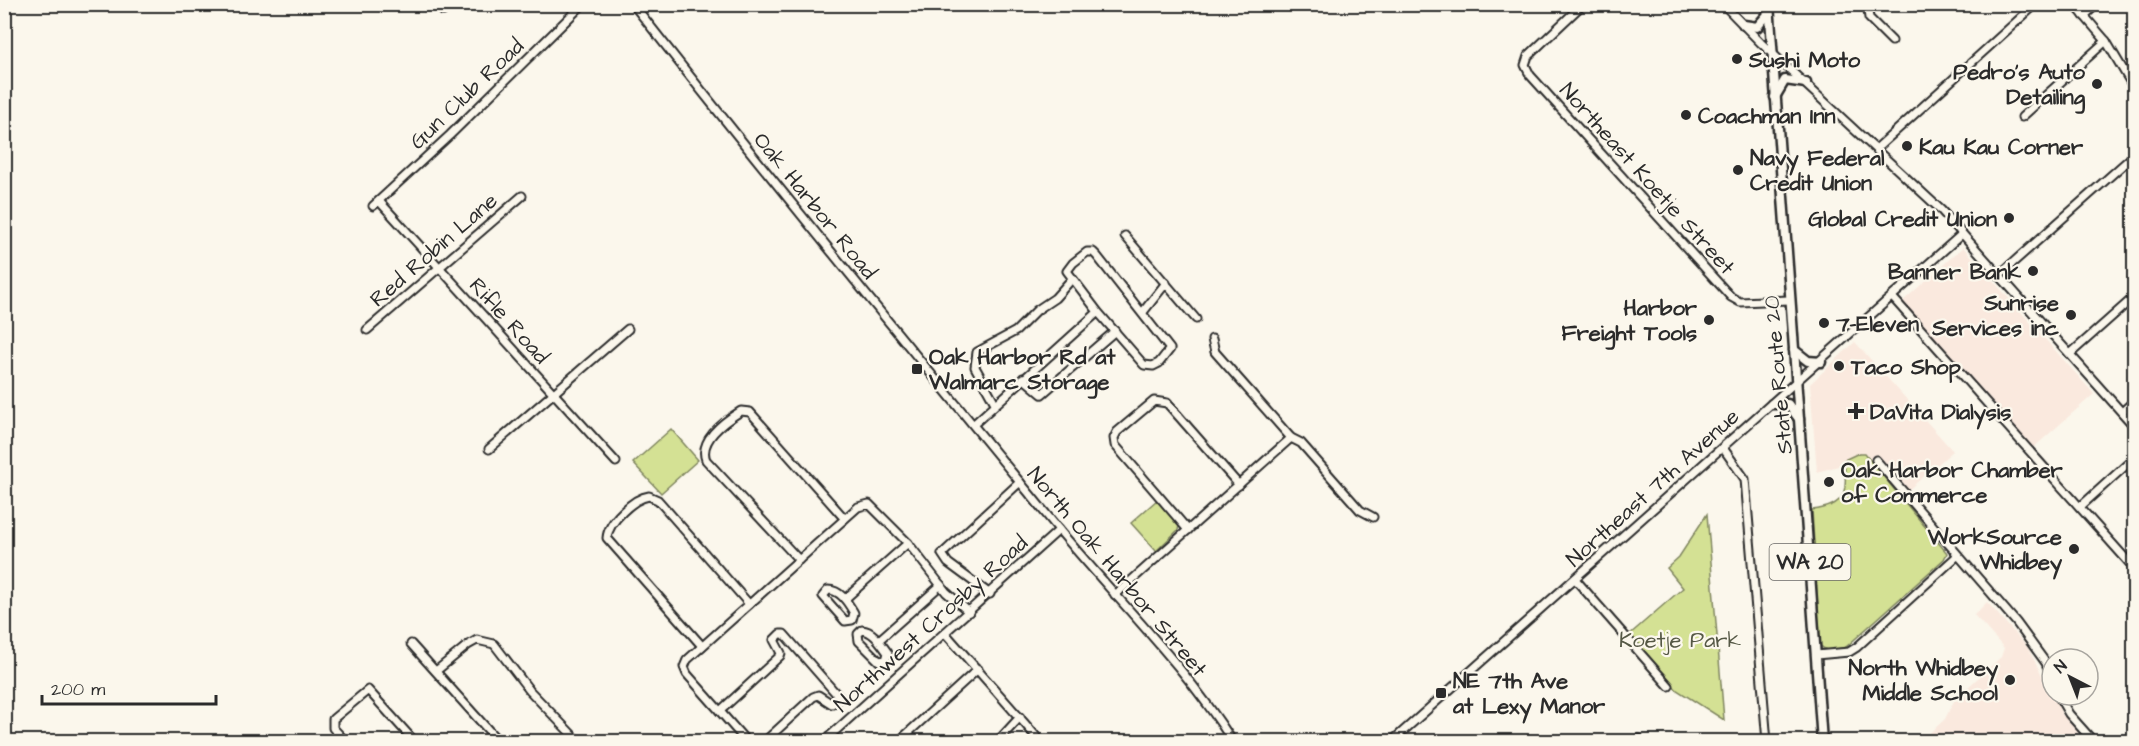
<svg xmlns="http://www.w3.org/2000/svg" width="2139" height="746" font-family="'Architects Daughter',sans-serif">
	<rect width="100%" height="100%" fill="#fbf7ec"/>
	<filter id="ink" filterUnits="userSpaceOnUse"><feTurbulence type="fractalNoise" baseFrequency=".0167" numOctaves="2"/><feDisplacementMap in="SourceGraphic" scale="12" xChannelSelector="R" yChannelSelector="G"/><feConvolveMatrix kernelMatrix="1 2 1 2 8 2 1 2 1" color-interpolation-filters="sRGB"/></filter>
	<g filter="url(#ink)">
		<g fill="#fae9de">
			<path d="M 1963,247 L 2094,394 L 2032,449 L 1902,302 Z"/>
			<path d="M 1855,342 L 1953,451 L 1898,499 L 1863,459 L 1817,472 L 1810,384 Z"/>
			<path d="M 1987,602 L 2028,648 L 2062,714 L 2087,741 L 1920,742 L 1945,719 L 1955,699 L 2001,657 L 2004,648 L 1974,615 Z"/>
		</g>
		<g fill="#d4e194" stroke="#808660" stroke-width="1.5">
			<path d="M 671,429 L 698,460 L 661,493 L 633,463 Z"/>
			<path d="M 1859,453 L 1864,453 L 1947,553 L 1944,559 L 1846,647 L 1828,651 L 1820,646 L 1812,510 C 1848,506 1847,491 1844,460 Z"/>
			<path d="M 1158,499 L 1179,526 L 1178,530 L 1156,551 L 1131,523 Z"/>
			<path d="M 1707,514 L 1724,720 L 1677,690 L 1629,635 L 1683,588 L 1667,568 L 1679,557 Z"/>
		</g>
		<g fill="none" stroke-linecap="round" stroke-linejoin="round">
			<defs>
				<g id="minor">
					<path d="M 633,4 C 770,179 911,349 1051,520 C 1111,594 1182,661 1233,742"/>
					<path d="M 1583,4 L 1528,56 L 1525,65 L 1530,75 L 1731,297 L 1740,302 L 1789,300"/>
					<path d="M 1723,4 L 1761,43 L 1941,210 L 2134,426"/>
					<path d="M 1873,4 L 1868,11 L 1869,18 L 1892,41"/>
					<path d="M 2074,4 L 2106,41 L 2134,88"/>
					<path d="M 443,11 L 450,4"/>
					<path d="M 2084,16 L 2097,4"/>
					<path d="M 2022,117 L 2106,41"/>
					<path d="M 1876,149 L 2036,4"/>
					<path d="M 379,201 L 616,462"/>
					<path d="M 373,206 L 450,135 L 583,4"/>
					<path d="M 1125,236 L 1196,319"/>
					<path d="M 1999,275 L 2134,155"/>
					<path d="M 1893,298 L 2134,568"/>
					<path d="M 1143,312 L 1166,283"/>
					<path d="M 367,330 L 522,196"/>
					<path d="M 1212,339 L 1215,352 L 1291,438 L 1301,443 L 1360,510 L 1373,517"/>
					<path d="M 2070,354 L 2134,297"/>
					<path d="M 1023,378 L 1042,394 L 1115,331"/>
					<path d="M 995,403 L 975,367 L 977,352 L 1016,331 L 1037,310 L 1055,298 L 1071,280"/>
					<path d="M 2122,412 L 2134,401"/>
					<path d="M 974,424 L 1098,312 L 1067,271 L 1073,263 L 1087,252 L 1093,252 L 1097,256 L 1170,349 L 1159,363 L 1153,366 L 1144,365 L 1098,312"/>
					<path d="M 1723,448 L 1745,479 L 1767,742"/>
					<path d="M 489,449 L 628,329"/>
					<path d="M 1876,460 L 2016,622 L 2046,663 L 2052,679"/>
					<path d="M 2080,507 L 2134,458"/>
					<path d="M 1188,530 L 1115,445 L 1114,438 L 1117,432 L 1154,401 L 1167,403 L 1239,485"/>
					<path d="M 799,560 L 706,460 C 698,440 725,421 741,411 L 750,412 L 844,518"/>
					<path d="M 1575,579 L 1669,686"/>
					<path d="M 828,590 C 841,590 848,603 854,613 L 852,620 L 845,621 L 823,596 Z"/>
					<path d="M 990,594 L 948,563 L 942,554 L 1020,482"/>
					<path d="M 1115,595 L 1291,438"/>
					<path d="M 845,599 L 908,543"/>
					<path d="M 862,630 C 874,631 881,644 888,653 L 886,660 L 879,661 L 859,641 L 858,634 Z"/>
					<path d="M 945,633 L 1041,742"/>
					<path d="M 879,640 L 941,585"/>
					<path d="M 411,644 L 499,742"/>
					<path d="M 702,646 L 607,538 C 608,522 634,498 649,496 L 658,500 L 749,604"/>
					<path d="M 1816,655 L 1849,652 L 1857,647 L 1957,556"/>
					<path d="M 436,671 L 468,645 L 477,640 L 494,644 L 530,691 L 579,742"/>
					<path d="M 2058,695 L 2069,714 L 2094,742"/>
					<path d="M 720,711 L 780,656 L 781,653 L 774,640 L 780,634 L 784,634 L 840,698 L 832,704 L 818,695 L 813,697 L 764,742"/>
					<path d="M 1639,739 L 1641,742"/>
					<path d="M 346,742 L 333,728 L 333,719 L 368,690 L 415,742"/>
					<path d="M 747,742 L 687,674 L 684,667 L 687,660 L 858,507 L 869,504 L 908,543 L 946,592 L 969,612"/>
					<path d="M 823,742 L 1059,530"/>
					<path d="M 898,742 L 978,669"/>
					<path d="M 997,742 L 1020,717"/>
					<path d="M 1391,742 L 1962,234"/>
				</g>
				<g id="major">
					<path d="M 1769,4 C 1786,250 1806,496 1822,742"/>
					<path d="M 1744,25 L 1757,27 L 1769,13"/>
					<path d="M 1775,97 L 1785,80 L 1806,83"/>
					<path d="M 1794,350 L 1808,361 L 1821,362"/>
					<path d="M 1772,404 L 1788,404 L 1799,419"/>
				</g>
			</defs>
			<use href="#minor" stroke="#2b2b2b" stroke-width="11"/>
			<use href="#major" stroke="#2b2b2b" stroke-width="13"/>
			<use href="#minor" stroke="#fbf7ec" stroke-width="7"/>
			<use href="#major" stroke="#fbf7ec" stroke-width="8"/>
		</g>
	</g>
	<g fill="#2b2b2b" stroke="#fbf7ec" stroke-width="2">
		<circle cx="1737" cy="59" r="6"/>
		<circle cx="2097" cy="84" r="6"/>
		<circle cx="1686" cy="115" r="6"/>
		<circle cx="1907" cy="146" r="6"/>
		<circle cx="1738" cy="170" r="6"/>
		<circle cx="2009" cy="218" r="6"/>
		<circle cx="2033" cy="271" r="6"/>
		<circle cx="2071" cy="315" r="6"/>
		<circle cx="1709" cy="320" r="6"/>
		<circle cx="1824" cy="323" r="6"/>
		<circle cx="1839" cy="366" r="6"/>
		<rect x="911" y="363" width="12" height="12" rx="3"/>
		<path d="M1853 402h6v6h6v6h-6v6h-6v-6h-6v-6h6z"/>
		<circle cx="1829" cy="482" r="6"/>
		<circle cx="2074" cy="549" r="6"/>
		<circle cx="2010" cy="680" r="6"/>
		<rect x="1435" y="687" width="12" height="12" rx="3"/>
	</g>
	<g text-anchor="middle" stroke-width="4.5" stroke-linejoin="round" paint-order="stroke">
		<rect fill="#fbf7ec" stroke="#696865" stroke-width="1.5" x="1769.5" y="544" width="81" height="36" rx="4.5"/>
		<g font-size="21" font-weight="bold" fill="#2b2b2b">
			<text x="1810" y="569">WA 20</text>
		</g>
		<g font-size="22" font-weight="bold" fill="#2b2b2b" stroke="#fbf7ec" text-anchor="start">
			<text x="1749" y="67">Sushi Moto</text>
			<text x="2085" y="79" text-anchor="end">Pedro’s Auto<tspan x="2085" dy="25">Detailing</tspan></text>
			<text x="1698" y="123">Coachman Inn</text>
			<text x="1919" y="154">Kau Kau Corner</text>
			<text x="1750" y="165">Navy Federal<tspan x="1750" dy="25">Credit Union</tspan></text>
			<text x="1997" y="226" text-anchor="end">Global Credit Union</text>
			<text x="2021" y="279" text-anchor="end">Banner Bank</text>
			<text x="2059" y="310" text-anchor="end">Sunrise<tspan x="2059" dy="25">Services inc</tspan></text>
			<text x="1697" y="315" text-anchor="end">Harbor<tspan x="1697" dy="25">Freight Tools</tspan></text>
			<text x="1836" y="331">7-Eleven</text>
			<text x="929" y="364">Oak Harbor Rd at<tspan x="929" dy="25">Walmarc Storage</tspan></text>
			<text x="1851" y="374">Taco Shop</text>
			<text x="1870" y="419">DaVita Dialysis</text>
			<text x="1841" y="477">Oak Harbor Chamber<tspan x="1841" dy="25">of Commerce</tspan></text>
			<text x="2062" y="544" text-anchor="end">WorkSource<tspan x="2062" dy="25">Whidbey</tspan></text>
			<text x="1998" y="675" text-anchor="end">North Whidbey<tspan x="1998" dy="25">Middle School</tspan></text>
			<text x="1453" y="688">NE 7th Ave<tspan x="1453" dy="25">at Lexy Manor</tspan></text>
		</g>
		<g font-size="22" fill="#2b2b2b" stroke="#fbf7ec">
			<text transform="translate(466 93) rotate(-44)" y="8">Gun Club Road</text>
			<text transform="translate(1648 178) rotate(48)" y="8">Northeast Koetje Street</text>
			<text transform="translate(816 205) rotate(51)" y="8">Oak Harbor Road</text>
			<text transform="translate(433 249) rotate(-41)" y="8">Red Robin Lane</text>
			<text transform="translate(510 320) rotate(48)" y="8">Rifle Road</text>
			<text transform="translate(1777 375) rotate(-95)" y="8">State Route 20</text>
			<text transform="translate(1652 487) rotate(-42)" y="8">Northeast 7th Avenue</text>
			<text transform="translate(1118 571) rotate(50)" y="8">North Oak Harbor Street</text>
			<text transform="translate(930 623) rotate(-42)" y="8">Northwest Crosby Road</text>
		</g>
		<g font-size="22" fill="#555845" stroke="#fbf7ec">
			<text x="1680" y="647">Koetje Park</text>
		</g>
	</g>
	<rect width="2139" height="746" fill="none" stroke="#fbf7ec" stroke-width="24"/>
	<rect x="12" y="12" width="2115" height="722" fill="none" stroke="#2b2b2b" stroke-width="2" filter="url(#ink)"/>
	<g transform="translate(2070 677) rotate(318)"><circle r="28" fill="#fbf7ec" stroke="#a8a59f" stroke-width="1.5"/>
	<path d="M0-4.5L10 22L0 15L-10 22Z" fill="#2b2b2b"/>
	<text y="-9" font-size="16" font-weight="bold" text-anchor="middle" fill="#2b2b2b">N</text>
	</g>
	<path d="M42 695v9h174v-9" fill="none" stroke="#2b2b2b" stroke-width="3"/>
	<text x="51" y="695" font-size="18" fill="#2b2b2b" stroke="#fbf7ec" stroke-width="4.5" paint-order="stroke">200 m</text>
</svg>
